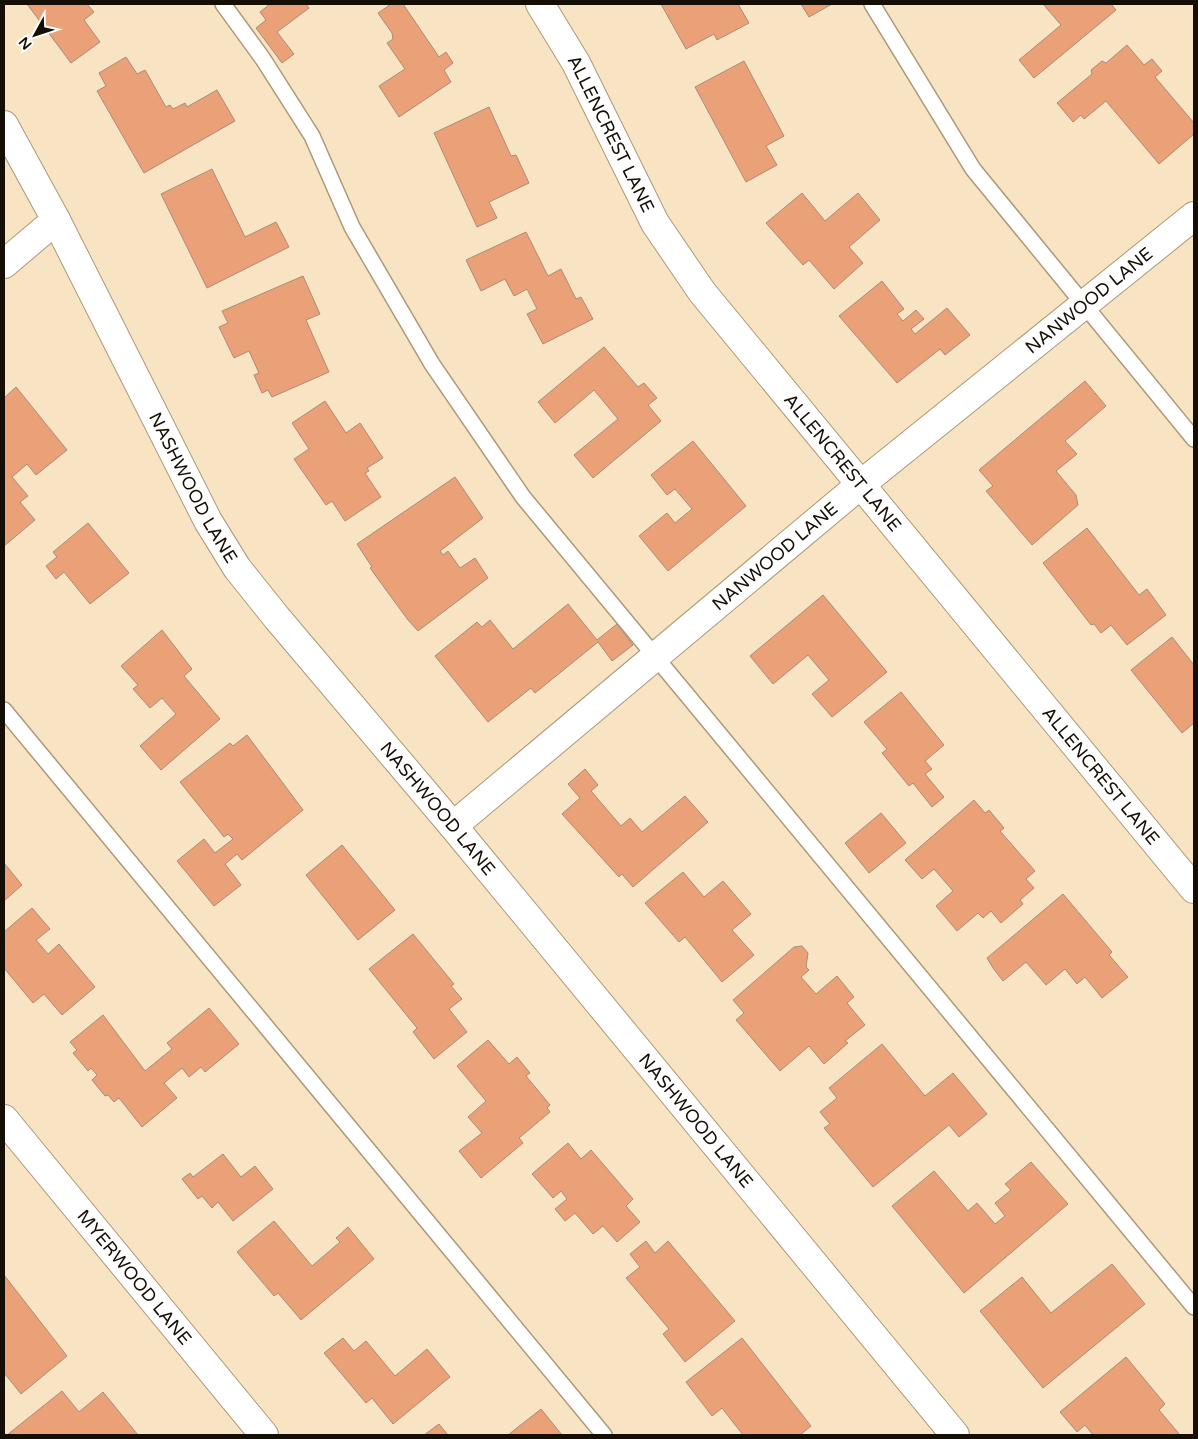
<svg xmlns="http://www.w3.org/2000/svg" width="1198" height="1439" font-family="'Varela Round',sans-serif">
	<rect width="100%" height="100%" fill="#f8e4c2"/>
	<g fill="#eaa178" stroke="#ac8a78">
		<path d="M 27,4 L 87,4 L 94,12 L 84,20 L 100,42 L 71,63 Z"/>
		<path d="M 270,4 L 306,4 L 309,8 L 277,32 L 294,54 L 282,63 L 256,28 L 266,20 L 260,12 Z"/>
		<path d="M 391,4 L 403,4 L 439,57 L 446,52 L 453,63 L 444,70 L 451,82 L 399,117 L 379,86 L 405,69 L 387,43 L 393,39 L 392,33 L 378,13 Z"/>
		<path d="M 661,4 L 738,4 L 749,23 L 717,40 L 714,34 L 686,49 Z"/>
		<path d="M 801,4 L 832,4 L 809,17 Z"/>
		<path d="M 1043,4 L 1111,4 L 1116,10 L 1034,78 L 1019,60 L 1061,25 Z"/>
		<path d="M 1127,45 L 1144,65 L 1152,59 L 1162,71 L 1155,77 L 1194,123 L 1194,134 L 1159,164 L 1106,101 L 1084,119 L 1081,115 L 1073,122 L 1057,103 L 1092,74 L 1091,70 L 1102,61 L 1106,63 Z"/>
		<path d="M 126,57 L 137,74 L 145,70 L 166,107 L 170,105 L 173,109 L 185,103 L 187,107 L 217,90 L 235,121 L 144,173 L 97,91 L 106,86 L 99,73 Z"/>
		<path d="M 744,61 L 784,136 L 766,146 L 777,165 L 746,182 L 695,87 Z"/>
		<path d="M 489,107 L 511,156 L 516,155 L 529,183 L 489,202 L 497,218 L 477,227 L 434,133 Z"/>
		<path d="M 212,169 L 245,237 L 276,222 L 289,247 L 207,288 L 161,194 Z"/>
		<path d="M 802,193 L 825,221 L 858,193 L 880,220 L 849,247 L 863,263 L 834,289 L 809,260 L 803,265 L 766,223 Z"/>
		<path d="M 526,232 L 548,276 L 561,269 L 576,299 L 581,297 L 593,319 L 543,344 L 527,314 L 537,309 L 527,289 L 514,296 L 505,279 L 481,291 L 466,260 Z"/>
		<path d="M 303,276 L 320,314 L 306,320 L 329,372 L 272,397 L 268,390 L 262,393 L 254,375 L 259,373 L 249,351 L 234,358 L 219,327 L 228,323 L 222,311 Z"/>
		<path d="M 882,281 L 904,309 L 897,314 L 903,321 L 916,310 L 924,319 L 911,329 L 915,334 L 947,308 L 970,335 L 945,355 L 940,349 L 897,383 L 839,316 Z"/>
		<path d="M 604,347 L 638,387 L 644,383 L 657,398 L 648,405 L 661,421 L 593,478 L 574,455 L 618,419 L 594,390 L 555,423 L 538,402 Z"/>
		<path d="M 1085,381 L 1106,406 L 1065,441 L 1077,454 L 1056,471 L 1076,495 L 1078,505 L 1032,545 L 986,491 L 993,486 L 979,470 Z"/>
		<path d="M 16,387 L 67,450 L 36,475 L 27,464 L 12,477 L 28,496 L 20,502 L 35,520 L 4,546 L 4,398 Z"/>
		<path d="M 325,401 L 346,433 L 360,423 L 383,458 L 367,468 L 369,471 L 365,473 L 381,497 L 345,521 L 332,501 L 326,505 L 294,459 L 309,449 L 292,423 Z"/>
		<path d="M 693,441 L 746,506 L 668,571 L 639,536 L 667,513 L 675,523 L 692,509 L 675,489 L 667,495 L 651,475 Z"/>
		<path d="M 455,477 L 483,518 L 440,551 L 443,555 L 448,551 L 460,568 L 475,558 L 488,578 L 418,631 L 408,620 L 370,568 L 372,567 L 357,544 Z"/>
		<path d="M 88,523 L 129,573 L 90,604 L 64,572 L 56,579 L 46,566 L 57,557 L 53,552 Z"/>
		<path d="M 1087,528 L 1139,595 L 1147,589 L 1166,615 L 1127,645 L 1111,625 L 1101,633 L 1094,624 L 1091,625 L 1043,563 Z"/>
		<path d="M 823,595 L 887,672 L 832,717 L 812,694 L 829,680 L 808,655 L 773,684 L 750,656 Z"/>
		<path d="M 568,604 L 597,640 L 617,624 L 633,645 L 612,661 L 598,642 L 535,693 L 531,688 L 488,722 L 435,656 L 477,622 L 482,627 L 490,620 L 513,649 Z"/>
		<path d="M 162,630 L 192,669 L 184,676 L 220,719 L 161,770 L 140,746 L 176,714 L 162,698 L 150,708 L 133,689 L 138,685 L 121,666 Z"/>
		<path d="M 1172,637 L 1194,665 L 1194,723 L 1182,733 L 1131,670 Z"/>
		<path d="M 901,692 L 944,745 L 925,761 L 932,769 L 925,774 L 944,797 L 932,807 L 913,783 L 909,786 L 882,753 L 887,749 L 864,722 Z"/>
		<path d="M 247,735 L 303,810 L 242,860 L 237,854 L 225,864 L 241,885 L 214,906 L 177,861 L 204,839 L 215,853 L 233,839 L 228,834 L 224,837 L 180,782 L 230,743 L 233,746 Z"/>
		<path d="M 585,769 L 598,785 L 591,791 L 621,826 L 630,818 L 642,832 L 685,796 L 708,822 L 633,887 L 622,874 L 619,877 L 562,814 L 580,798 L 568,784 Z"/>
		<path d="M 974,800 L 985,813 L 989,810 L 1004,828 L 1000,831 L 1035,871 L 1026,879 L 1034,888 L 1020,900 L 1023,904 L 1001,923 L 991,911 L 983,918 L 978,913 L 957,931 L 936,906 L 953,891 L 934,869 L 922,879 L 905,860 Z"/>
		<path d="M 881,813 L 906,843 L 869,873 L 845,843 Z"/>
		<path d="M 342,845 L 395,910 L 358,940 L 306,875 Z"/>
		<path d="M 4,863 L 22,885 L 4,901 Z"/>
		<path d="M 683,872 L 704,897 L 723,881 L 751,914 L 732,930 L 754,955 L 722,982 L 685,937 L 679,942 L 645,903 Z"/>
		<path d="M 1063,894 L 1112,952 L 1109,955 L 1128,977 L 1102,998 L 1085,977 L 1077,984 L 1065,969 L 1046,985 L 1026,962 L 1003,981 L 993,968 L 987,958 Z"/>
		<path d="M 32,908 L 50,929 L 36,940 L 48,954 L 59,944 L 95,987 L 62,1015 L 44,994 L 33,1003 L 4,968 L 4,932 Z"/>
		<path d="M 413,934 L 454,984 L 451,986 L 462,999 L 449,1009 L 467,1032 L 434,1059 L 413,1032 L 417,1028 L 369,969 Z"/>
		<path d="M 802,946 L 808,953 L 806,967 L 809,970 L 801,977 L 816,994 L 837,976 L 854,997 L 847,1003 L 865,1025 L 845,1041 L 848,1043 L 824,1064 L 809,1046 L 780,1071 L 736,1020 L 744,1013 L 733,1000 L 794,947 Z"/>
		<path d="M 209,1008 L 239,1044 L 205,1072 L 201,1067 L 189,1077 L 182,1068 L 164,1083 L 177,1098 L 142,1127 L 119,1098 L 114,1102 L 108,1095 L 105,1096 L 92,1080 L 97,1075 L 91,1068 L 88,1071 L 73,1053 L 77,1050 L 70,1042 L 103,1015 L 145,1071 L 172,1049 L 167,1043 Z"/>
		<path d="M 488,1040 L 509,1064 L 517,1057 L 530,1073 L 526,1076 L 550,1105 L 547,1108 L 550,1112 L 519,1138 L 523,1143 L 481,1178 L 459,1151 L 482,1133 L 468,1117 L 486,1101 L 457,1066 Z"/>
		<path d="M 882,1044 L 925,1096 L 953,1073 L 987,1114 L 959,1137 L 949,1125 L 873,1187 L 824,1128 L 830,1124 L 820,1112 L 837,1098 L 829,1088 Z"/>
		<path d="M 568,1143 L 581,1159 L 591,1150 L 633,1199 L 626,1206 L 640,1222 L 617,1242 L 603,1226 L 593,1234 L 575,1213 L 565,1221 L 555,1209 L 567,1199 L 561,1191 L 553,1198 L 532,1174 Z"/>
		<path d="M 223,1154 L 241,1177 L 255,1166 L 273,1189 L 233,1221 L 218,1202 L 212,1208 L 202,1196 L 198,1199 L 182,1179 L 190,1173 L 193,1177 Z"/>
		<path d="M 1031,1162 L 1068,1204 L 964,1293 L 892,1206 L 934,1171 L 968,1211 L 977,1203 L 995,1224 L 1005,1216 L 995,1203 L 1011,1190 L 1005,1184 Z"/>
		<path d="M 274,1221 L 312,1266 L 340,1242 L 336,1238 L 348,1227 L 374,1259 L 301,1320 L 278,1293 L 274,1296 L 237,1252 Z"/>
		<path d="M 646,1241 L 655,1253 L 668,1241 L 735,1321 L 685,1362 L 663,1334 L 669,1329 L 626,1278 L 640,1267 L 630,1254 Z"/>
		<path d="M 1112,1264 L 1145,1304 L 1043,1388 L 980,1311 L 1022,1277 L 1051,1313 Z"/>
		<path d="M 4,1275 L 67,1356 L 21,1394 L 5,1374 L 4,1374 Z"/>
		<path d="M 343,1338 L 354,1351 L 366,1341 L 395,1376 L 427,1349 L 450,1377 L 393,1424 L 372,1398 L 366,1403 L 324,1353 Z"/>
		<path d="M 742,1338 L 811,1426 L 800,1435 L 743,1435 L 722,1408 L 712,1416 L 686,1382 Z"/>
		<path d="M 1126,1357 L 1165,1404 L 1159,1410 L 1180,1435 L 1093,1435 L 1085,1425 L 1077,1432 L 1060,1412 Z"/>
		<path d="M 62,1391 L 79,1412 L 103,1392 L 138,1435 L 7,1435 Z"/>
		<path d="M 541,1409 L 562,1435 L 508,1435 Z"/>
		<path d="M 439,1424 L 448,1435 L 424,1435 Z"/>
	</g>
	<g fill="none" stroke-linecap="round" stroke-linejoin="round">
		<defs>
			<g id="lane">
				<path d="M 223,4 L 263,59 L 312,136 L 352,227 L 432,364 L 523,497 L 1194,1307"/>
				<path d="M 872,4 L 973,169 L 1194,439"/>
				<path d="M 4,710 L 604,1435"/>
			</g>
			<g id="street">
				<path id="s1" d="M 540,4 L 576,63 L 655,223 L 702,292 L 1194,889"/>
				<path id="s2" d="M 4,125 L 56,220 L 208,521 L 237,568 L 277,618 L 453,826 L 955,1435"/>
				<path d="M 4,264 L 56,220"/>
				<path id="s3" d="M 453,826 L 860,485 L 1194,216"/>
				<path id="s4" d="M 4,1119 L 264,1435"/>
			</g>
		</defs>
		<use href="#lane" stroke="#ab9979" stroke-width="18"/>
		<use href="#street" stroke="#ab9979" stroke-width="30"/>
		<use href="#lane" stroke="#fff" stroke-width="15"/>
		<use href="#street" stroke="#fff" stroke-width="28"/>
	</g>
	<g text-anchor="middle" stroke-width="4" stroke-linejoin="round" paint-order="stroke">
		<g font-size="18" fill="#140e04" stroke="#fff">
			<text dy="6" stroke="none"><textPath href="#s1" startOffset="148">ALLENCREST LANE</textPath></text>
			<text dy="6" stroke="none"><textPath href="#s3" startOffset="825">NANWOOD LANE</textPath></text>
			<text dy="6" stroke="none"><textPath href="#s1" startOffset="552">ALLENCREST LANE</textPath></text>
			<text dy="6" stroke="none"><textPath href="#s2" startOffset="409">NASHWOOD LANE</textPath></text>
			<text dy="6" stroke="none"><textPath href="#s3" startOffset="420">NANWOOD LANE</textPath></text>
			<text dy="6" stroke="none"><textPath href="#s1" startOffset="958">ALLENCREST LANE</textPath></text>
			<text dy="6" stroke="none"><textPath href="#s2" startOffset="814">NASHWOOD LANE</textPath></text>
			<text dy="6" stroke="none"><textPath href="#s2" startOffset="1219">NASHWOOD LANE</textPath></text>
			<text dy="6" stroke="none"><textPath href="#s4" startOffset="205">MYERWOOD LANE</textPath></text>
		</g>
	</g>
	<rect width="1198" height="1439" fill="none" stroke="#140e04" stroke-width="10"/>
	<g transform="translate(35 35) rotate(230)" stroke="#ffffff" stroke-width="4" paint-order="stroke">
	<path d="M0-4L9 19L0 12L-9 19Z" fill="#140e04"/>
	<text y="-8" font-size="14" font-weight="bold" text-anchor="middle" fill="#140e04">N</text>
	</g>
</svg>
